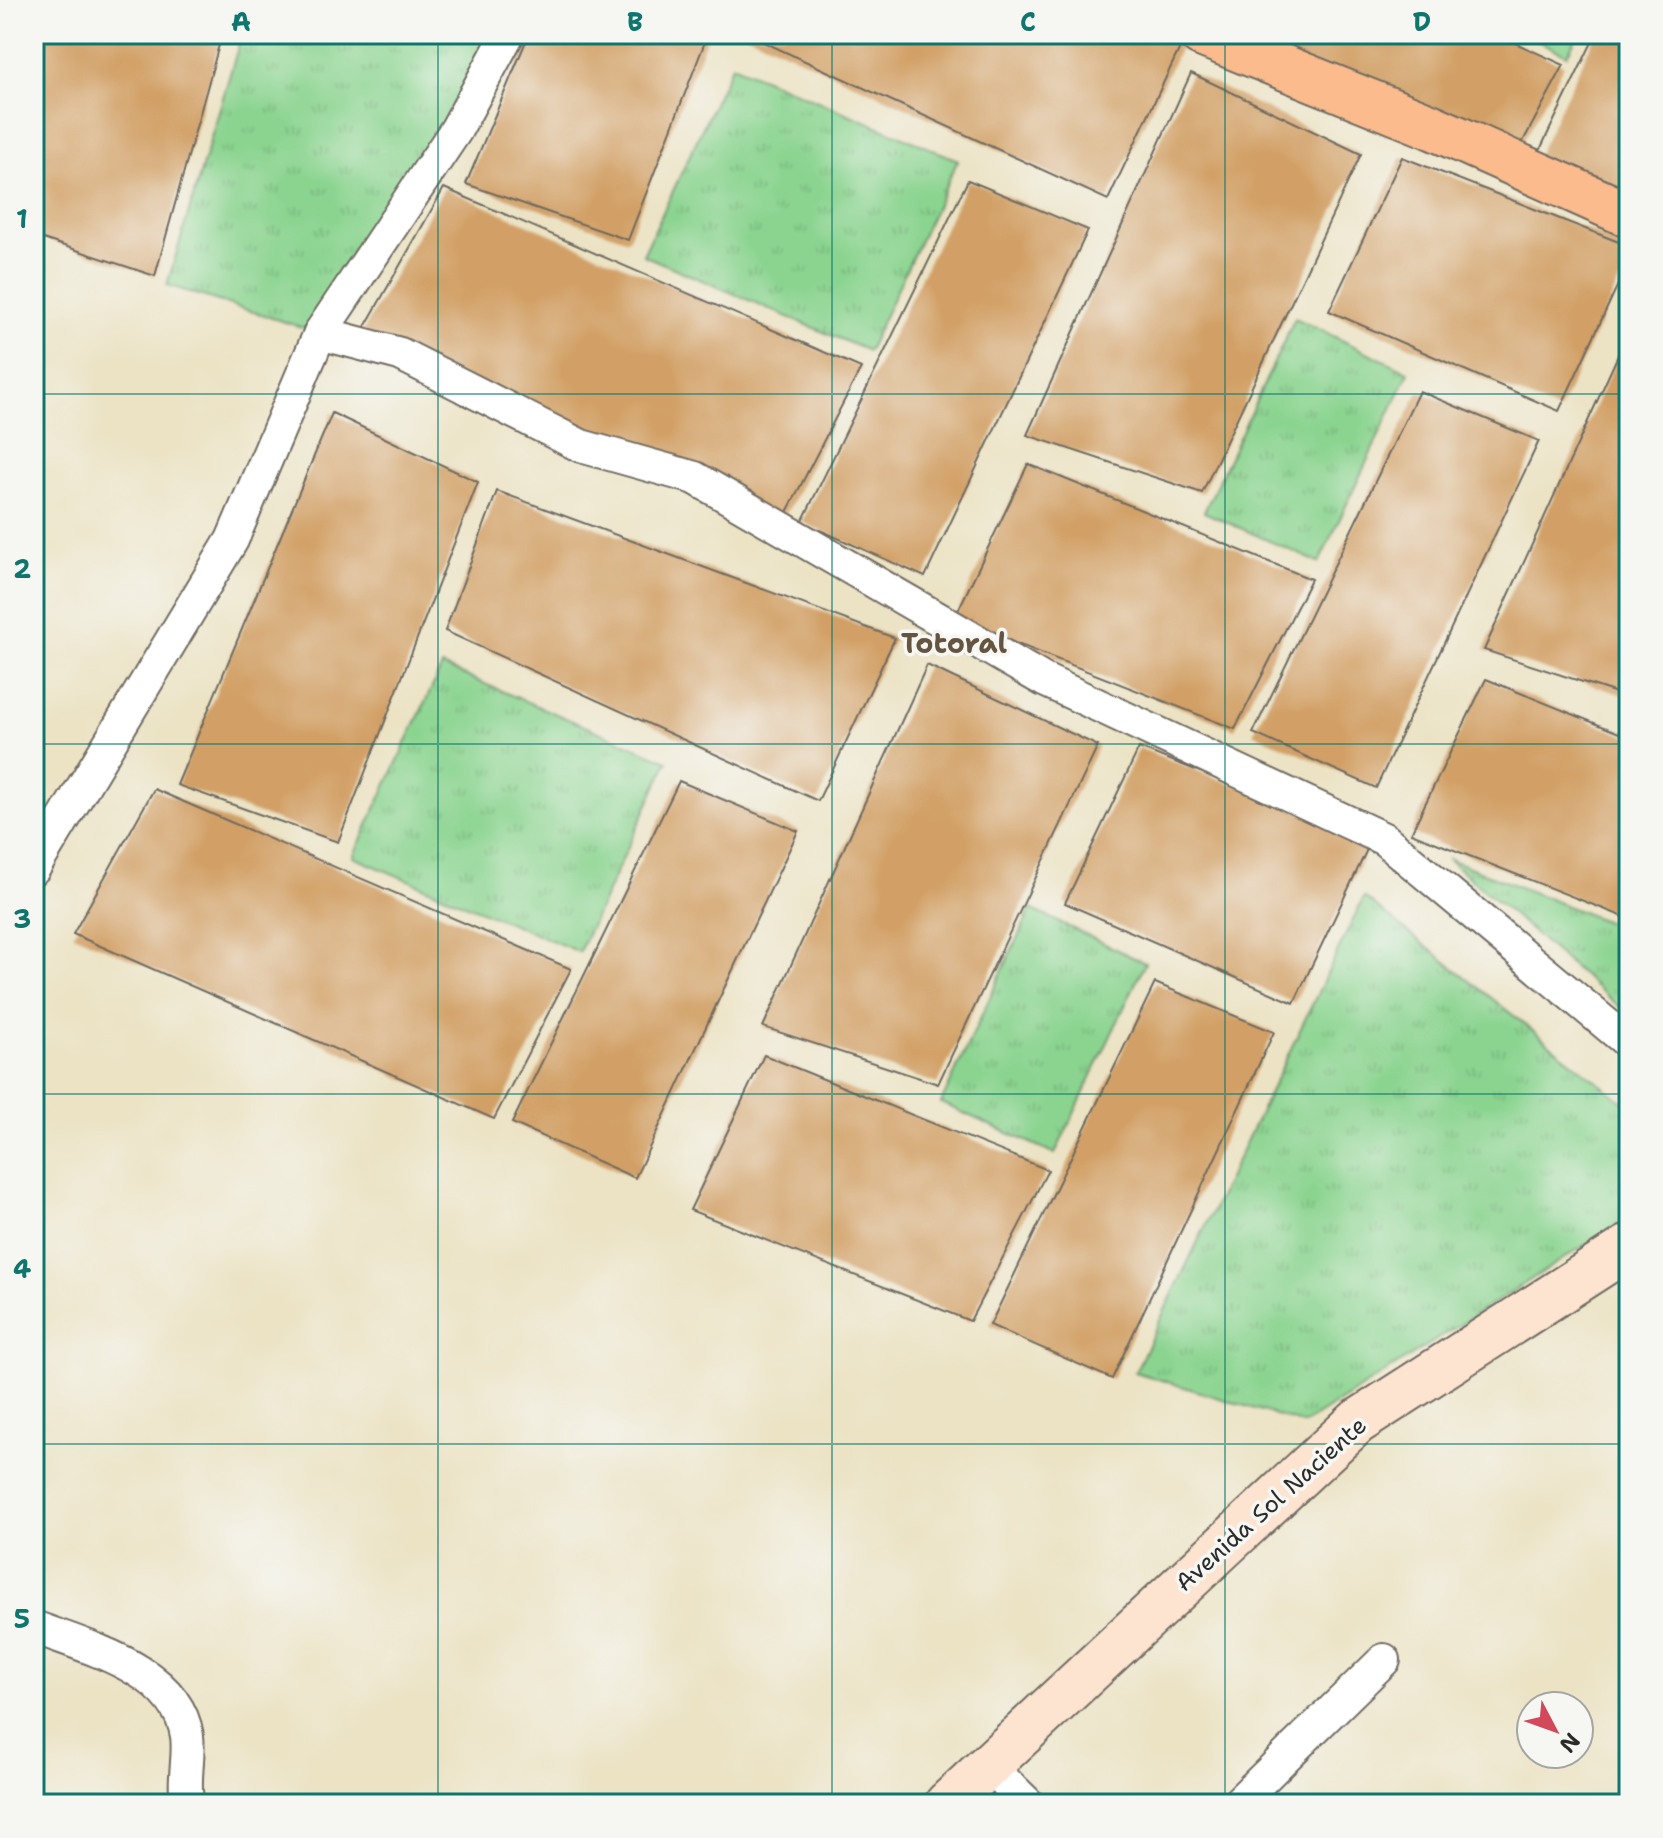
<svg xmlns="http://www.w3.org/2000/svg" width="1663" height="1838" font-family="'Shantell Sans',sans-serif">
	<defs>
		<pattern id="park-tufts" width="24" height="20" patternUnits="userSpaceOnUse" patternTransform="scale(2)"><rect width="24" height="20" fill="#8bd490"/><path d="M3 7l-1-3M5 7V3M7 7l1-3M15 17l-1-3M17 17v-4M19 17l1-3" fill="none" stroke="#78b67c"/></pattern>
	</defs>
	<rect width="100%" height="100%" fill="#f6f6f2"/>
	<filter id="ink" filterUnits="userSpaceOnUse"><feTurbulence type="fractalNoise" baseFrequency=".0125" numOctaves="2"/><feDisplacementMap in="SourceGraphic" scale="16" xChannelSelector="R" yChannelSelector="G"/><feConvolveMatrix kernelMatrix="1 2 1 2 8 2 1 2 1" color-interpolation-filters="sRGB"/></filter>
	<filter id="wash" filterUnits="userSpaceOnUse"><feTurbulence type="fractalNoise" baseFrequency=".006" numOctaves="4" result="noise"/><feDisplacementMap in="SourceGraphic" scale="32" xChannelSelector="R" yChannelSelector="G"/><feGaussianBlur stdDeviation="1.8" result="paint"/><feColorMatrix in="noise" values="0 0 0 0 0 0 0 0 0 0 0 0 0 0 0 0 0 1.4 0 .05"/><feComposite in="paint" operator="in"/></filter>
	<g filter="url(#wash)">
		<rect width="100%" height="100%" fill="#ece3c5"/>
		<g fill="url(#park-tufts)" stroke="#5b805e" stroke-width="2">
			<path d="M 242,34 L 503,34 L 320,333 L 167,285 Z"/>
			<path d="M 1525,34 L 1578,34 L 1567,55 Z"/>
			<path d="M 732,65 L 958,160 L 868,351 L 643,255 Z"/>
			<path d="M 1295,318 L 1409,372 L 1319,563 L 1204,512 Z"/>
			<path d="M 442,666 L 668,761 L 579,952 L 353,857 Z"/>
			<path d="M 1447,858 L 1629,931 L 1629,1015 Z"/>
			<path d="M 1364,897 L 1629,1107 L 1629,1217 L 1304,1424 L 1135,1372 Z"/>
			<path d="M 1031,909 L 1145,963 L 1055,1154 L 941,1103 Z"/>
		</g>
		<g id="blocks">
			<g fill="#d2a066">
				<path d="M 34,34 L 222,34 L 155,276 L 34,236 Z"/>
				<path d="M 529,34 L 708,34 L 628,240 L 466,184 Z"/>
				<path d="M 746,34 L 1177,34 L 1185,37 L 1108,200 Z"/>
				<path d="M 1214,34 L 1495,34 L 1564,65 L 1513,160 Z"/>
				<path d="M 1596,34 L 1629,34 L 1629,207 L 1533,164 Z"/>
				<path d="M 1191,73 L 1361,154 L 1202,493 L 1027,435 Z"/>
				<path d="M 1402,157 L 1629,246 L 1629,261 L 1559,411 L 1329,311 Z"/>
				<path d="M 968,180 L 1088,230 L 925,577 L 802,522 Z"/>
				<path d="M 444,188 L 861,368 L 784,518 L 362,332 Z"/>
				<path d="M 1629,331 L 1629,697 L 1484,650 Z"/>
				<path d="M 1419,391 L 1539,441 L 1376,788 L 1253,733 Z"/>
				<path d="M 332,413 L 478,482 L 338,842 L 177,785 Z"/>
				<path d="M 1028,464 L 1311,579 L 1235,729 L 954,619 Z"/>
				<path d="M 497,491 L 895,638 L 818,801 L 445,631 Z"/>
				<path d="M 927,665 L 1098,746 L 938,1084 L 763,1027 Z"/>
				<path d="M 1486,679 L 1629,737 L 1629,919 L 1411,833 Z"/>
				<path d="M 1139,748 L 1372,839 L 1294,1003 L 1065,903 Z"/>
				<path d="M 679,781 L 798,831 L 635,1178 L 512,1123 Z"/>
				<path d="M 154,789 L 571,969 L 494,1119 L 73,934 Z"/>
				<path d="M 1155,983 L 1274,1032 L 1112,1379 L 990,1325 Z"/>
				<path d="M 764,1055 L 1048,1170 L 970,1321 L 690,1210 Z"/>
			</g>
		</g>
	</g>
	<g filter="url(#ink)">
		<use href="#blocks" fill-opacity="0" stroke="#6f6b61" stroke-width="2"/>
		<g fill="none" stroke-linecap="round" stroke-linejoin="round">
			<defs>
				<g id="street">
					<path d="M 320,333 L 400,354 L 581,446 L 695,478 L 1044,680 L 1384,839 L 1629,1043"/>
					<path d="M 34,868 L 232,540 L 320,333 L 456,130 L 508,34"/>
					<path d="M 34,1627 C 88,1648 177,1669 187,1736 C 190,1758 182,1783 188,1804"/>
					<path d="M 988,1765 L 1028,1804"/>
					<path d="M 1237,1804 L 1384,1660"/>
				</g>
				<path id="secondary" d="M 947,1804 L 1357,1422 L 1629,1247"/>
				<path id="primary" d="M 1201,34 L 1430,126 L 1629,215"/>
			</defs>
			<use href="#street" stroke="#6f6b61" stroke-width="36"/>
			<use href="#secondary" stroke="#6f6b61" stroke-width="48"/>
			<use href="#primary" stroke="#6f6b61" stroke-width="48"/>
			<use href="#street" stroke="#fff" stroke-width="32"/>
			<use href="#secondary" stroke="#fde4d1" stroke-width="44"/>
			<use href="#primary" stroke="#fbbb8d" stroke-width="44"/>
		</g>
	</g>
	<path fill="none" stroke="#0f766e" stroke-width="2" stroke-opacity="0.55" d="M 438,34 L 438,1804M 832,34 L 832,1804M 1225,34 L 1225,1804M 34,394 L 1629,394M 34,744 L 1629,744M 34,1094 L 1629,1094M 34,1444 L 1629,1444"/>
	<g text-anchor="middle" stroke-width="7" stroke-linejoin="round" paint-order="stroke">
		<g font-size="24" fill="#2b2b2b" stroke="#f6f6f2">
			<text transform="translate(1271 1504) rotate(-42)" y="8">Avenida Sol Naciente</text>
		</g>
		<g font-size="28" font-weight="bold" fill="#655440" stroke="#f6f6f2">
			<text x="954" y="653">Totoral</text>
		</g>
	</g>
	<rect width="1663" height="1838" fill="none" stroke="#f6f6f2" stroke-width="88"/>
	<g transform="translate(1555 1730) rotate(131)"><circle r="38" fill="#f6f6f2" stroke="#a5a5a2" stroke-width="2"/>
	<path d="M0-6L14 30L0 20L-14 30Z" fill="#d1495b"/>
	<text y="-12" font-size="22" font-weight="bold" text-anchor="middle" fill="#2b2b2b">N</text>
	</g>
	<rect x="44" y="44" width="1575" height="1750" fill="none" stroke="#0f766e" stroke-width="3"/>
	<g font-size="26" text-anchor="middle" font-weight="bold" fill="#0f766e">
		<text x="241" y="31">A</text>
		<text x="635" y="31">B</text>
		<text x="1028" y="31">C</text>
		<text x="1422" y="31">D</text>
		<text x="22" y="228">1</text>
		<text x="22" y="578">2</text>
		<text x="22" y="928">3</text>
		<text x="22" y="1278">4</text>
		<text x="22" y="1628">5</text>
	</g>
</svg>
